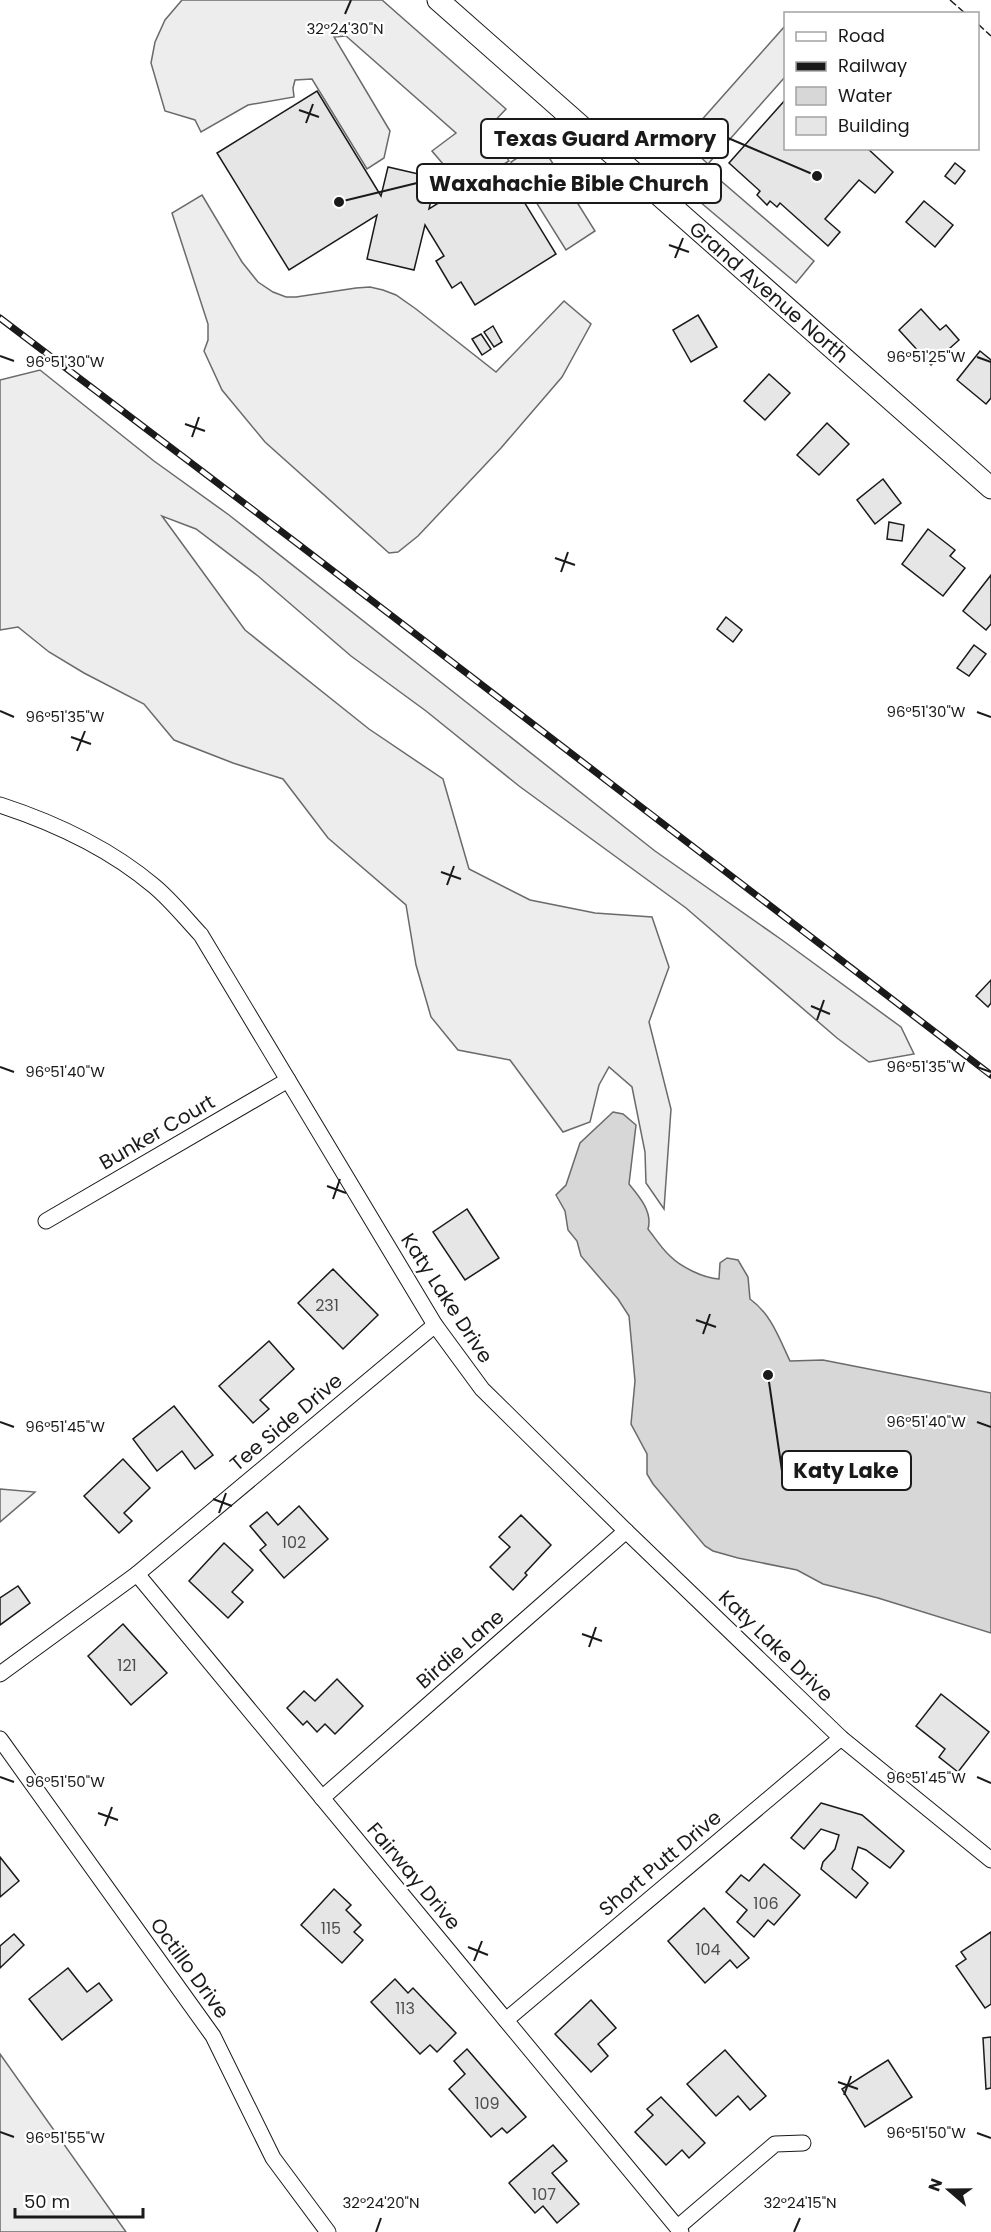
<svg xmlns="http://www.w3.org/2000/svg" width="991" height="2232" font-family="Poppins,sans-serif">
	<rect width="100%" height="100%" fill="#fff"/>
	<g fill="#ededed" stroke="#6a6a6a" stroke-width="1.5">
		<path d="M 182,0 L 382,0 L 506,109 L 488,128 L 509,161 L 473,183 L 466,171 L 455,178 L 432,151 L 456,133 L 346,36 L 334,37 L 390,131 L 384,158 L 367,169 L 312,79 L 295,80 L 293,88 L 294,97 L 248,105 L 201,132 L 195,120 L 165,111 L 151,63 L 155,42 L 165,20 Z"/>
		<path d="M 785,26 L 785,77 L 708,164 L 683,141 Z"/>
		<path d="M 540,143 L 595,231 L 566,250 L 511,162 Z"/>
		<path d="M 706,168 L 814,261 L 796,283 L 687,191 Z"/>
		<path d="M 202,195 L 242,262 L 258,282 L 273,292 L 286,297 L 296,297 L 356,288 L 370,287 L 383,290 L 396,295 L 416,309 L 496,372 L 564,301 L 591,324 L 562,377 L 501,448 L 418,536 L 398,552 L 389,553 L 265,442 L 222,390 L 204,351 L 208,340 L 208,324 L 172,213 Z"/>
		<path d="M 40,370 L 154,461 L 229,515 L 655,851 L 782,940 L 901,1027 L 914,1054 L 869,1062 L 837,1038 L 686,908 L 519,786 L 426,711 L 351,656 L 258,576 L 196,529 L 162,516 L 245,630 L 369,729 L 443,779 L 469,869 L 530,900 L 595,913 L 652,917 L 669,967 L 649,1022 L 671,1109 L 664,1209 L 646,1183 L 645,1152 L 632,1087 L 609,1067 L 599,1085 L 590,1122 L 563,1132 L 510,1060 L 458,1050 L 431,1017 L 416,965 L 406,905 L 328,838 L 283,779 L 233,763 L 174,740 L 144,704 L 84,673 L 49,652 L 18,627 L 0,630 L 0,380 Z"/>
		<path d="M 0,1489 L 35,1492 L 0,1522 Z"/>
		<path d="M 0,2054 L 126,2232 L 0,2232 Z"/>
	</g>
	<path fill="#d7d7d7" stroke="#6a6a6a" stroke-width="1.5" d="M 613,1112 L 623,1114 L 636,1125 L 629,1184 C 639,1196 653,1212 648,1229 C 655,1238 662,1249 670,1256 C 681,1267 703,1278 719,1279 L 720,1263 L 727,1258 L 738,1260 L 748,1277 L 750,1299 C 771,1314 779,1338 790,1361 L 823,1360 L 991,1393 L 991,1633 L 878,1598 L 823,1584 L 797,1570 L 738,1558 L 713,1551 L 705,1546 L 653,1484 L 647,1474 L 647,1454 L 631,1424 L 635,1381 L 629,1316 L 618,1299 L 581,1256 L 577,1241 L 568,1230 L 565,1211 L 556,1195 L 566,1185 L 580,1143 Z"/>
	<g fill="#e6e6e6" stroke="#1a1a1a" stroke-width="1.5">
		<path d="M 317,91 L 381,196 L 388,167 L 436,178 L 429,209 L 469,184 L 475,194 L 507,174 L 556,254 L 475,305 L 461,282 L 452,288 L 436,261 L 444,256 L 425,225 L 414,270 L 367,259 L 377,215 L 289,270 L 217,153 Z"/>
		<path d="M 786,99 L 786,148 L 867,148 L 893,172 L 875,193 L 859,180 L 825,219 L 840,232 L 828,246 L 780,203 L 777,207 L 770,201 L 767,205 L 757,195 L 760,191 L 729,163 Z"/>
		<path d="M 955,163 L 965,171 L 955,184 L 945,176 Z"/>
		<path d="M 924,201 L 953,225 L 935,247 L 906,222 Z"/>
		<path d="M 921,309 L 940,330 L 946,325 L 959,340 L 931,365 L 899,330 Z"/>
		<path d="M 698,315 L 717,347 L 691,362 L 673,330 Z"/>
		<path d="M 493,326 L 502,342 L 494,347 L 484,332 Z"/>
		<path d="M 481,334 L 491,349 L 482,355 L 472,339 Z"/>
		<path d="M 980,351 L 991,360 L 991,398 L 986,404 L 957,380 Z"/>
		<path d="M 769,374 L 790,393 L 765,420 L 744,401 Z"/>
		<path d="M 827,423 L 849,444 L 819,475 L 797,455 Z"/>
		<path d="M 883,479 L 901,503 L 875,524 L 857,500 Z"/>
		<path d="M 889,522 L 904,525 L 902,541 L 887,539 Z"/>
		<path d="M 928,529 L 955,550 L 950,556 L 965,568 L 943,596 L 902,564 Z"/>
		<path d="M 991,575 L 991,624 L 986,630 L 963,611 Z"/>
		<path d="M 726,617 L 742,630 L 733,642 L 717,629 Z"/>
		<path d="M 974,645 L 986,654 L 969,676 L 957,668 Z"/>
		<path d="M 991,980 L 991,1003 L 988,1007 L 976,996 Z"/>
		<path d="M 467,1209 L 499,1258 L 465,1280 L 433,1232 Z"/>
		<path d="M 333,1269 L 378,1315 L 343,1349 L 298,1303 Z"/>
		<path d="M 269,1341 L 294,1369 L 260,1400 L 269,1409 L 253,1423 L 219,1386 Z"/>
		<path d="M 174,1406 L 213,1455 L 195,1469 L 182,1451 L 157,1471 L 133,1439 Z"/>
		<path d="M 123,1459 L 150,1488 L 124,1513 L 132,1521 L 119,1533 L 84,1496 Z"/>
		<path d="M 299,1506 L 328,1539 L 284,1578 L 260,1550 L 266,1545 L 250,1526 L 267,1512 L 278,1525 Z"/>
		<path d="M 521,1515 L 551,1545 L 525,1573 L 527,1575 L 513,1590 L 490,1567 L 510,1547 L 499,1537 Z"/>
		<path d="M 224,1543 L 253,1570 L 232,1592 L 243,1602 L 228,1618 L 189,1581 Z"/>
		<path d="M 18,1586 L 30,1603 L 0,1625 L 0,1598 Z"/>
		<path d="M 123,1624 L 167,1673 L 131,1705 L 88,1656 Z"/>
		<path d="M 337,1679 L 363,1706 L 335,1734 L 325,1724 L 317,1732 L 307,1721 L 303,1725 L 287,1708 L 304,1691 L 315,1701 Z"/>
		<path d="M 941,1694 L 989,1732 L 958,1772 L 939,1757 L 945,1749 L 916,1726 Z"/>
		<path d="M 821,1803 L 862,1815 L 904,1851 L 890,1868 L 866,1850 L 858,1847 L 852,1869 L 868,1883 L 856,1898 L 821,1869 L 823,1862 L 835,1849 L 839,1835 L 821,1829 L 804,1849 L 791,1838 Z"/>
		<path d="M 0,1857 L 19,1881 L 0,1897 Z"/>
		<path d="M 764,1864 L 800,1895 L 774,1925 L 768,1920 L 754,1937 L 737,1922 L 747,1910 L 726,1892 L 741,1875 L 749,1881 Z"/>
		<path d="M 334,1889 L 351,1905 L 346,1910 L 361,1925 L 354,1932 L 363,1940 L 342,1963 L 301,1925 Z"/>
		<path d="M 704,1908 L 749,1958 L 737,1968 L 730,1960 L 705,1983 L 668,1941 Z"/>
		<path d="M 991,1932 L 991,2004 L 985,2008 L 956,1966 L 966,1959 L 961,1952 Z"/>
		<path d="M 14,1934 L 24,1945 L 0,1968 L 0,1946 Z"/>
		<path d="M 68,1968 L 87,1992 L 99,1983 L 112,2000 L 62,2040 L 29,1999 Z"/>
		<path d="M 395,1979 L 408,1993 L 413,1988 L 456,2033 L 437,2052 L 430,2045 L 420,2054 L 371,2002 Z"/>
		<path d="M 591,2000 L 616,2028 L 598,2044 L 608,2056 L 591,2072 L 555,2034 Z"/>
		<path d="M 991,2037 L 991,2088 L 986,2089 L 983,2038 Z"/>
		<path d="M 467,2049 L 526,2117 L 507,2133 L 502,2128 L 491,2137 L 449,2089 L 465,2074 L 454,2061 Z"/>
		<path d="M 725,2050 L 766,2096 L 750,2110 L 738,2096 L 716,2116 L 687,2084 Z"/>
		<path d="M 888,2060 L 912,2097 L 865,2127 L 842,2089 Z"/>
		<path d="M 661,2097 L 705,2143 L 689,2158 L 682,2150 L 666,2165 L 635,2132 L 653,2115 L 647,2109 Z"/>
		<path d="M 553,2145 L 567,2161 L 552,2173 L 579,2204 L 557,2223 L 543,2206 L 535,2213 L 509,2183 Z"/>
	</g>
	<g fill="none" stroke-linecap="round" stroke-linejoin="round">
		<defs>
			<g id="minor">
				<path d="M 0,805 C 55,823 109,848 154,886 C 171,900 186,919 201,935 L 435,1325 L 482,1389 L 626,1531 L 841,1738 L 991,1860"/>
				<path d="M 46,1221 L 288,1080"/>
				<path d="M 137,1574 L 681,2232"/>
				<path d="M 0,1674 L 137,1574 L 435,1325"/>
				<path d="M 0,1739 L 213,2036 L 273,2158 L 328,2232"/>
				<path d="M 322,1798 L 626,1531"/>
				<path d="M 506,2020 L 841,1738"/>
				<path d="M 678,2227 L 775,2144 L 803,2143"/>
			</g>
			<path id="secondary" d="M 438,0 L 991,488"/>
		</defs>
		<use href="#minor" stroke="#1a1a1a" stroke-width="17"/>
		<use href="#secondary" stroke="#1a1a1a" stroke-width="23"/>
		<use href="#minor" stroke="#fff" stroke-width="15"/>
		<use href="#secondary" stroke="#fff" stroke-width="21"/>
		<defs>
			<path id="rail" d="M 0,318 L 298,544 L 991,1075"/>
		</defs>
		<use href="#rail" stroke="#1a1a1a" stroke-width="7"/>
		<use href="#rail" stroke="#fff" stroke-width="4.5" stroke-dasharray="14" stroke-linecap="butt"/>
		<g stroke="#1a1a1a" stroke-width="1.5" stroke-dasharray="8 3" stroke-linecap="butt">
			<path d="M 950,0 L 966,14"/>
			<path d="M 978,24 L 991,36"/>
		</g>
	</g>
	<path fill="none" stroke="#1a1a1a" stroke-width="2" d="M 345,14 L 351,0M 299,110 L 319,117M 306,123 L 313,104M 669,245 L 689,252M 675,258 L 683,238M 0,356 L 14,361M 977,357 L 991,362M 185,424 L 205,431M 192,437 L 199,417M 555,558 L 575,565M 561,572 L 568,552M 0,711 L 14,717M 977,712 L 991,717M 71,737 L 91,744M 77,751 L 85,731M 441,872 L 461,879M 447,885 L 454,866M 811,1006 L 830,1014M 817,1020 L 824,1000M 0,1067 L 14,1072M 977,1067 L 991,1072M 327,1186 L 346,1193M 333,1199 L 340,1179M 696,1320 L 716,1327M 703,1334 L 710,1314M 0,1422 L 14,1427M 977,1422 L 991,1427M 213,1499 L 232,1506M 219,1513 L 226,1493M 582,1634 L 602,1641M 589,1647 L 596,1627M 0,1777 L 14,1782M 977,1777 L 991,1783M 98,1813 L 118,1820M 105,1826 L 112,1807M 468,1947 L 488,1955M 474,1961 L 482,1941M 838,2082 L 858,2089M 844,2095 L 851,2076M 0,2132 L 14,2137M 977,2133 L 991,2138M 376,2232 L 381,2218M 794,2232 L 800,2218"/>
	<g text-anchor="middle" stroke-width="4.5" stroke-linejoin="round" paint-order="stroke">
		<g font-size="16" fill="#4d4d4d">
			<text x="327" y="1311">231</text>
			<text x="294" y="1548">102</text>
			<text x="127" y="1671">121</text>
			<text x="766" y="1909">106</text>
			<text x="331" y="1934">115</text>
			<text x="708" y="1955">104</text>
			<text x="405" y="2014">113</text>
			<text x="487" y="2109">109</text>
			<text x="544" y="2200">107</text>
		</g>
		<g font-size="20" fill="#1a1a1a" stroke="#fff">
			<text transform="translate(769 292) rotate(41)" y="7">Grand Avenue North</text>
			<text transform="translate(157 1132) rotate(-30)" y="7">Bunker Court</text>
			<text transform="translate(447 1298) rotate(57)" y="7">Katy Lake Drive</text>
			<text transform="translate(286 1422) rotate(-40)" y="7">Tee Side Drive</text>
			<text transform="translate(776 1646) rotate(44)" y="7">Katy Lake Drive</text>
			<text transform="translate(460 1649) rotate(-41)" y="7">Birdie Lane</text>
			<text transform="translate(660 1863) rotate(-40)" y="7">Short Putt Drive</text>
			<text transform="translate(414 1876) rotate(50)" y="7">Fairway Drive</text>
			<text transform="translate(190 1968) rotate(54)" y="7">Octillo Drive</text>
		</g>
	</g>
	<g font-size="15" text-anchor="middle" fill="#1a1a1a" stroke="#fff" stroke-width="4.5" stroke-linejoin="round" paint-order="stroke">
		<text x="345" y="34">32°24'30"N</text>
		<text x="926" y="362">96°51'25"W</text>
		<text x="65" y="367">96°51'30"W</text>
		<text x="926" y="717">96°51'30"W</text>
		<text x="65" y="722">96°51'35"W</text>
		<text x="926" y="1072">96°51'35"W</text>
		<text x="65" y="1077">96°51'40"W</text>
		<text x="926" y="1427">96°51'40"W</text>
		<text x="65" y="1432">96°51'45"W</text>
		<text x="926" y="1783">96°51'45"W</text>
		<text x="65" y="1787">96°51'50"W</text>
		<text x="926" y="2138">96°51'50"W</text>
		<text x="65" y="2143">96°51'55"W</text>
		<text x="381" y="2208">32°24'20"N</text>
		<text x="800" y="2208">32°24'15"N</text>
	</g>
	<path fill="none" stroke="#1a1a1a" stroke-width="2" d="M817 176L728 138M339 202L417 183M768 1375L782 1471"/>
	<g fill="#1a1a1a" stroke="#fff" stroke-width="2">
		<circle cx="817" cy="176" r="6"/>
		<circle cx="339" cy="202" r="6"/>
		<circle cx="768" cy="1375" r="6"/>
	</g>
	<g fill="#fff" stroke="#1a1a1a" stroke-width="2">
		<rect x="481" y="119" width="247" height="39" rx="6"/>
		<rect x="417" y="164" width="304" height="39" rx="6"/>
		<rect x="782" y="1451" width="129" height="39" rx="6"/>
	</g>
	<g font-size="21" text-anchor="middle" font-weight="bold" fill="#1a1a1a">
		<text x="605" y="146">Texas Guard Armory</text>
		<text x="569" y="191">Waxahachie Bible Church</text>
		<text x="846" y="1478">Katy Lake</text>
	</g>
	<rect x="784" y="12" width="195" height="138" fill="#ffffff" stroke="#a3a3a3" stroke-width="1.5"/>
	<rect x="796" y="32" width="30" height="9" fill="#ffffff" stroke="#a3a3a3" stroke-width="1.5"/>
	<text x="838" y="42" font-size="18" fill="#1a1a1a">Road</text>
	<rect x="796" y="62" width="30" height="9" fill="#1a1a1a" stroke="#a3a3a3" stroke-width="1.5"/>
	<text x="838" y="72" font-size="18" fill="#1a1a1a">Railway</text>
	<rect x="796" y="87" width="30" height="18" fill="#d7d7d7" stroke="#a3a3a3" stroke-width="1.5"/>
	<text x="838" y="102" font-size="18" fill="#1a1a1a">Water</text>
	<rect x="796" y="117" width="30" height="18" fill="#e6e6e6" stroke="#a3a3a3" stroke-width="1.5"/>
	<text x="838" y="132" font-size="18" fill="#1a1a1a">Building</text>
	<g transform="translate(949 2190) rotate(290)" stroke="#ffffff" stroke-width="4.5" paint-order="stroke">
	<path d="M0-4.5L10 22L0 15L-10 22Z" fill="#1a1a1a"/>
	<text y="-9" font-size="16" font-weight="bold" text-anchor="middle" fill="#1a1a1a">N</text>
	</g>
	<path d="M15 2208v9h128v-9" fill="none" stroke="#1a1a1a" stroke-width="3"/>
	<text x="24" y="2208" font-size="18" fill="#1a1a1a" stroke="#ffffff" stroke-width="4.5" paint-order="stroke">50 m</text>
</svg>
